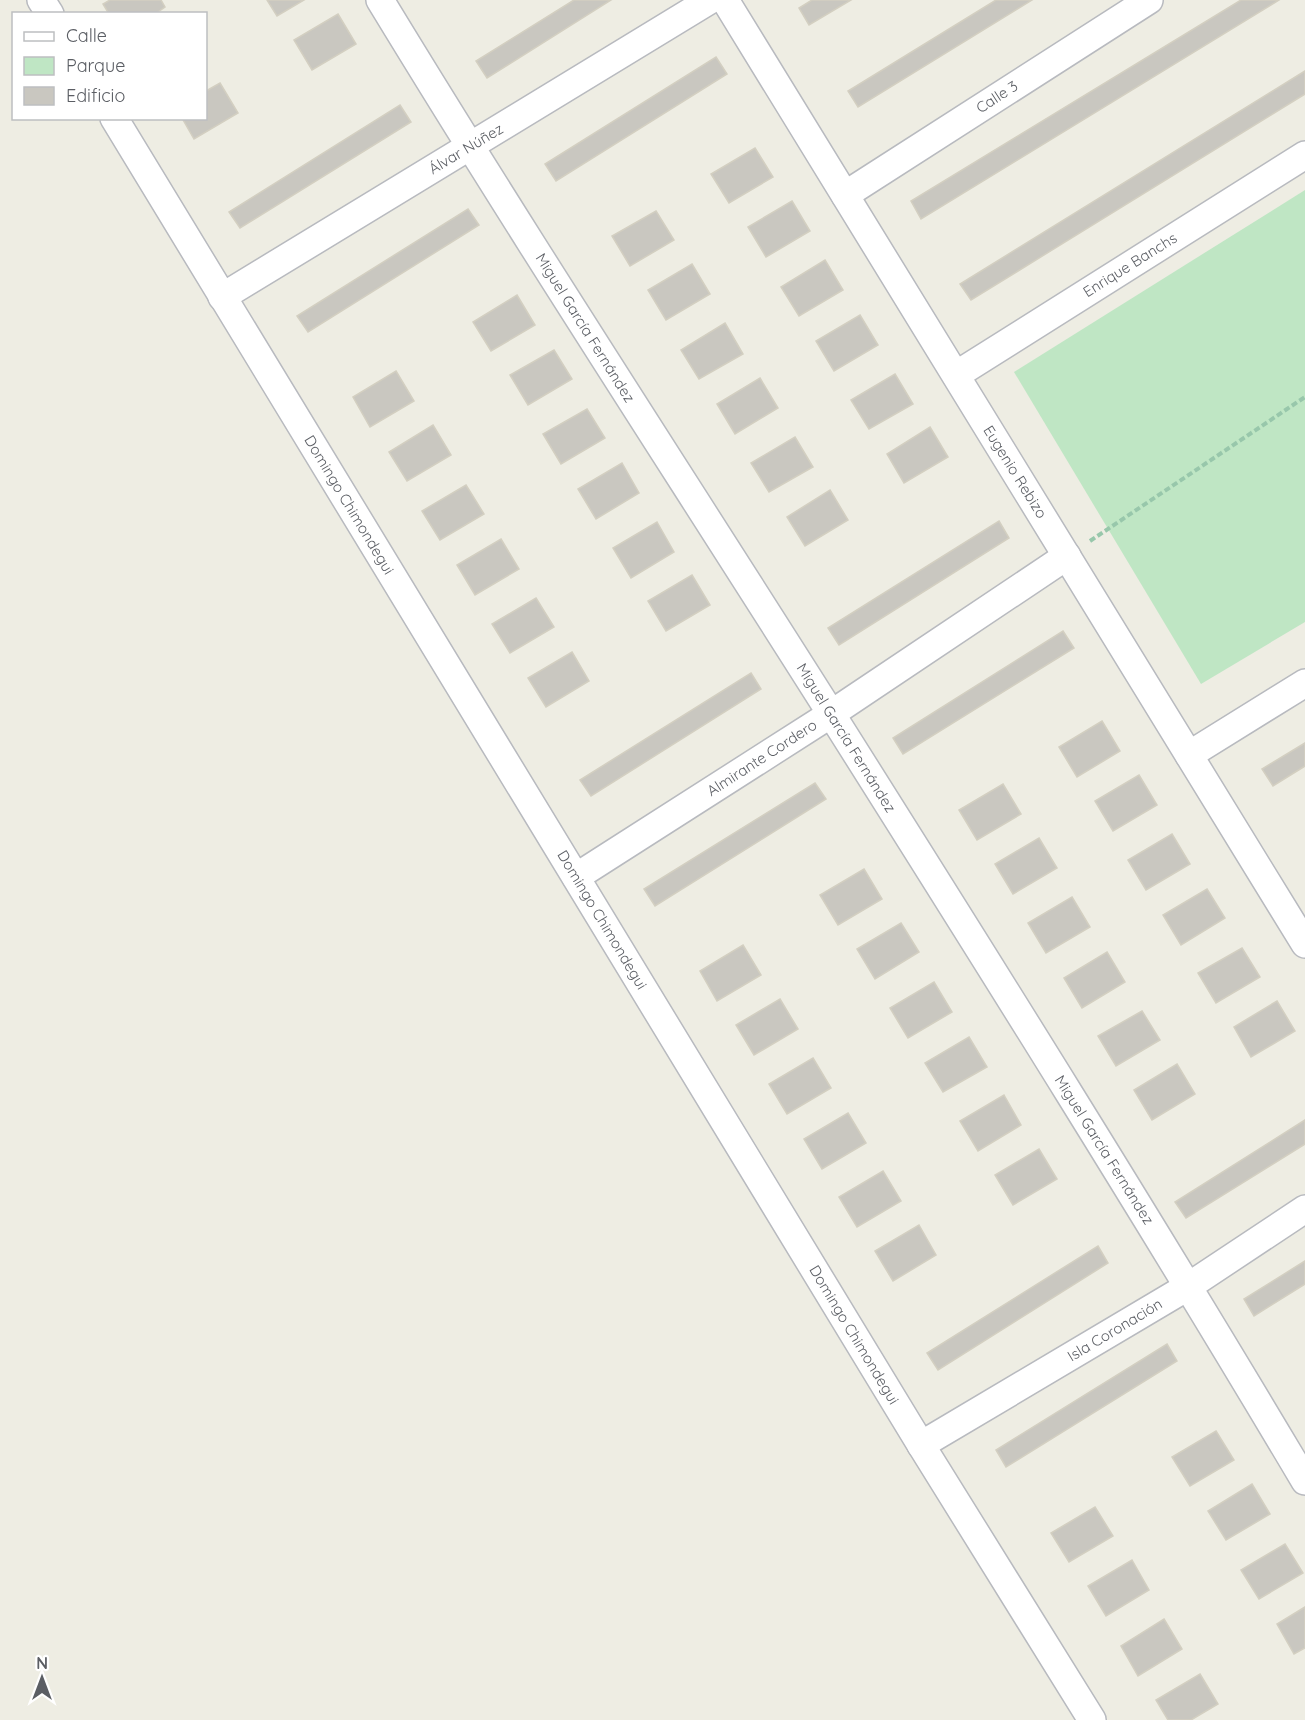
<svg xmlns="http://www.w3.org/2000/svg" width="1305" height="1720" font-family="Quicksand,sans-serif">
	<rect width="100%" height="100%" fill="#eeede3"/>
	<path fill="#bfe6c4" d="M 1305,190 L 1305,622 L 1201,684 L 1014,372 Z"/>
	<g fill="#c9c7c0" stroke="#d3cfc1" stroke-width="1.5">
		<path d="M 110,0 L 161,0 L 165,7 L 155,14 L 109,14 L 103,4 Z"/>
		<path d="M 267,0 L 304,0 L 277,16 Z"/>
		<path d="M 574,0 L 611,0 L 487,78 L 476,61 Z"/>
		<path d="M 812,0 L 851,0 L 809,25 L 799,8 Z"/>
		<path d="M 996,0 L 1032,0 L 858,107 L 848,91 Z"/>
		<path d="M 1241,0 L 1279,0 L 921,219 L 911,201 Z"/>
		<path d="M 338,14 L 356,44 L 312,70 L 294,40 Z"/>
		<path d="M 716,57 L 727,74 L 556,181 L 545,164 Z"/>
		<path d="M 1305,71 L 1305,94 L 971,300 L 960,284 Z"/>
		<path d="M 220,83 L 238,113 L 194,139 L 182,118 L 206,118 L 206,91 Z"/>
		<path d="M 400,105 L 411,122 L 240,228 L 229,212 Z"/>
		<path d="M 755,148 L 773,177 L 729,203 L 711,174 Z"/>
		<path d="M 792,201 L 810,231 L 766,257 L 748,227 Z"/>
		<path d="M 468,209 L 479,225 L 308,332 L 297,316 Z"/>
		<path d="M 656,211 L 674,240 L 630,266 L 612,236 Z"/>
		<path d="M 825,260 L 843,290 L 799,316 L 781,287 Z"/>
		<path d="M 692,264 L 710,294 L 666,320 L 648,290 Z"/>
		<path d="M 517,295 L 535,325 L 491,351 L 473,322 Z"/>
		<path d="M 860,315 L 878,345 L 834,371 L 816,341 Z"/>
		<path d="M 725,323 L 743,354 L 699,379 L 681,350 Z"/>
		<path d="M 554,350 L 572,379 L 528,405 L 510,375 Z"/>
		<path d="M 396,371 L 414,401 L 370,427 L 353,397 Z"/>
		<path d="M 895,374 L 913,404 L 869,429 L 851,400 Z"/>
		<path d="M 760,378 L 778,408 L 735,434 L 717,404 Z"/>
		<path d="M 587,409 L 605,438 L 561,464 L 543,434 Z"/>
		<path d="M 433,425 L 451,455 L 407,481 L 389,452 Z"/>
		<path d="M 930,427 L 948,457 L 904,483 L 887,454 Z"/>
		<path d="M 795,437 L 813,467 L 769,492 L 751,463 Z"/>
		<path d="M 622,463 L 639,493 L 596,519 L 578,489 Z"/>
		<path d="M 466,485 L 484,514 L 440,540 L 422,511 Z"/>
		<path d="M 830,490 L 848,520 L 805,546 L 787,517 Z"/>
		<path d="M 999,521 L 1009,538 L 839,645 L 828,628 Z"/>
		<path d="M 657,522 L 674,552 L 631,578 L 613,548 Z"/>
		<path d="M 501,539 L 519,569 L 475,595 L 457,565 Z"/>
		<path d="M 692,575 L 710,605 L 666,631 L 648,601 Z"/>
		<path d="M 536,598 L 554,627 L 510,653 L 492,624 Z"/>
		<path d="M 1063,631 L 1074,648 L 903,754 L 893,738 Z"/>
		<path d="M 572,652 L 589,681 L 546,707 L 528,678 Z"/>
		<path d="M 751,673 L 761,689 L 591,796 L 580,780 Z"/>
		<path d="M 1102,721 L 1120,751 L 1077,777 L 1059,747 Z"/>
		<path d="M 1305,743 L 1305,766 L 1273,786 L 1262,769 Z"/>
		<path d="M 1139,775 L 1157,805 L 1113,831 L 1095,801 Z"/>
		<path d="M 815,783 L 826,799 L 655,906 L 644,889 Z"/>
		<path d="M 1003,784 L 1021,814 L 977,840 L 959,810 Z"/>
		<path d="M 1172,834 L 1190,864 L 1146,890 L 1128,860 Z"/>
		<path d="M 1039,838 L 1057,868 L 1013,894 L 995,864 Z"/>
		<path d="M 864,869 L 882,899 L 838,925 L 820,895 Z"/>
		<path d="M 1207,889 L 1225,918 L 1181,945 L 1163,915 Z"/>
		<path d="M 1072,897 L 1090,927 L 1046,953 L 1028,923 Z"/>
		<path d="M 901,923 L 919,952 L 875,979 L 857,949 Z"/>
		<path d="M 743,945 L 761,975 L 717,1001 L 700,971 Z"/>
		<path d="M 1242,948 L 1260,977 L 1216,1003 L 1198,973 Z"/>
		<path d="M 1107,952 L 1125,982 L 1082,1008 L 1064,978 Z"/>
		<path d="M 934,982 L 952,1012 L 908,1038 L 890,1008 Z"/>
		<path d="M 780,999 L 798,1029 L 754,1055 L 736,1025 Z"/>
		<path d="M 1277,1001 L 1295,1031 L 1251,1057 L 1234,1027 Z"/>
		<path d="M 1142,1011 L 1160,1040 L 1116,1066 L 1098,1036 Z"/>
		<path d="M 969,1037 L 987,1067 L 943,1092 L 925,1063 Z"/>
		<path d="M 813,1058 L 831,1088 L 787,1114 L 769,1084 Z"/>
		<path d="M 1177,1064 L 1195,1094 L 1152,1120 L 1134,1090 Z"/>
		<path d="M 1004,1095 L 1021,1125 L 978,1151 L 960,1121 Z"/>
		<path d="M 848,1113 L 866,1143 L 822,1169 L 804,1139 Z"/>
		<path d="M 1305,1120 L 1305,1144 L 1186,1218 L 1175,1202 Z"/>
		<path d="M 1039,1149 L 1057,1179 L 1013,1205 L 995,1175 Z"/>
		<path d="M 883,1171 L 901,1201 L 857,1227 L 839,1197 Z"/>
		<path d="M 919,1225 L 936,1255 L 893,1281 L 875,1251 Z"/>
		<path d="M 1098,1246 L 1108,1263 L 938,1370 L 927,1353 Z"/>
		<path d="M 1305,1261 L 1305,1284 L 1254,1316 L 1244,1299 Z"/>
		<path d="M 1167,1344 L 1177,1361 L 1006,1467 L 996,1450 Z"/>
		<path d="M 1216,1431 L 1234,1460 L 1190,1486 L 1172,1457 Z"/>
		<path d="M 1252,1484 L 1270,1514 L 1226,1540 L 1208,1511 Z"/>
		<path d="M 1095,1507 L 1113,1536 L 1069,1562 L 1051,1533 Z"/>
		<path d="M 1285,1544 L 1303,1573 L 1259,1599 L 1241,1570 Z"/>
		<path d="M 1132,1560 L 1149,1590 L 1106,1616 L 1088,1586 Z"/>
		<path d="M 1305,1607 L 1305,1648 L 1294,1654 L 1277,1624 Z"/>
		<path d="M 1164,1619 L 1182,1649 L 1138,1676 L 1121,1646 Z"/>
		<path d="M 1200,1674 L 1218,1704 L 1191,1720 L 1168,1720 L 1156,1700 Z"/>
	</g>
	<g fill="none" stroke-linecap="round" stroke-linejoin="round">
		<defs>
			<g id="street">
				<path d="M 41,0 L 50,14"/>
				<path d="M 380,0 C 526,240 680,475 830,712 C 991,967 1151,1222 1305,1481"/>
				<path d="M 725,0 L 1305,944"/>
				<path d="M 114,118 L 921,1445 L 1092,1720"/>
				<path d="M 845,195 L 1149,0"/>
				<path d="M 222,297 L 710,0"/>
				<path d="M 956,375 L 1305,155"/>
				<path d="M 1189,755 L 1305,683"/>
				<path d="M 576,877 L 831,714 L 1067,556"/>
				<path d="M 921,1445 L 1189,1286 L 1305,1209"/>
			</g>
		</defs>
		<use href="#street" stroke="#b8babf" stroke-width="30"/>
		<path stroke="#98c7ab" stroke-width="4" stroke-dasharray="6 3" stroke-linecap="butt" d="M 1090,541 L 1305,397"/>
		<use href="#street" stroke="#fff" stroke-width="27"/>
	</g>
	<g text-anchor="middle" stroke-width="6" stroke-linejoin="round" paint-order="stroke">
		<g font-size="15" fill="#5b5e64" stroke="#fff">
			<text transform="translate(997 97) rotate(-33)" y="5">Calle 3</text>
			<text transform="translate(466 149) rotate(-31)" y="5">Álvar Núñez</text>
			<text transform="translate(1130 265) rotate(-32)" y="5">Enrique Banchs</text>
			<text transform="translate(585 328) rotate(58)" y="5">Miguel García Fernández</text>
			<text transform="translate(1015 472) rotate(58)" y="5">Eugenio Rebizo</text>
			<text transform="translate(349 505) rotate(59)" y="5">Domingo Chimondegui</text>
			<text transform="translate(846 738) rotate(58)" y="5">Miguel García Fernández</text>
			<text transform="translate(762 758) rotate(-33)" y="5">Almirante Cordero</text>
			<text transform="translate(602 920) rotate(59)" y="5">Domingo Chimondegui</text>
			<text transform="translate(1104 1150) rotate(58)" y="5">Miguel García Fernández</text>
			<text transform="translate(1115 1330) rotate(-31)" y="5">Isla Coronación</text>
			<text transform="translate(854 1335) rotate(59)" y="5">Domingo Chimondegui</text>
		</g>
	</g>
	<rect x="12" y="12" width="195" height="108" fill="#ffffff" stroke="#bdbfc1" stroke-width="1.5"/>
	<rect x="24" y="32" width="30" height="9" fill="#ffffff" stroke="#bdbfc1" stroke-width="1.5"/>
	<text x="66" y="42" font-size="18" fill="#5b5e64">Calle</text>
	<rect x="24" y="57" width="30" height="18" fill="#bfe6c4" stroke="#bdbfc1" stroke-width="1.5"/>
	<text x="66" y="72" font-size="18" fill="#5b5e64">Parque</text>
	<rect x="24" y="87" width="30" height="18" fill="#c9c7c0" stroke="#bdbfc1" stroke-width="1.5"/>
	<text x="66" y="102" font-size="18" fill="#5b5e64">Edificio</text>
	<g transform="translate(42 1678)" stroke="#ffffff" stroke-width="4.5" paint-order="stroke">
	<path d="M0-4.5L10 22L0 15L-10 22Z" fill="#5b5e64"/>
	<text y="-9" font-size="16" font-weight="bold" text-anchor="middle" fill="#5b5e64">N</text>
	</g>
</svg>
